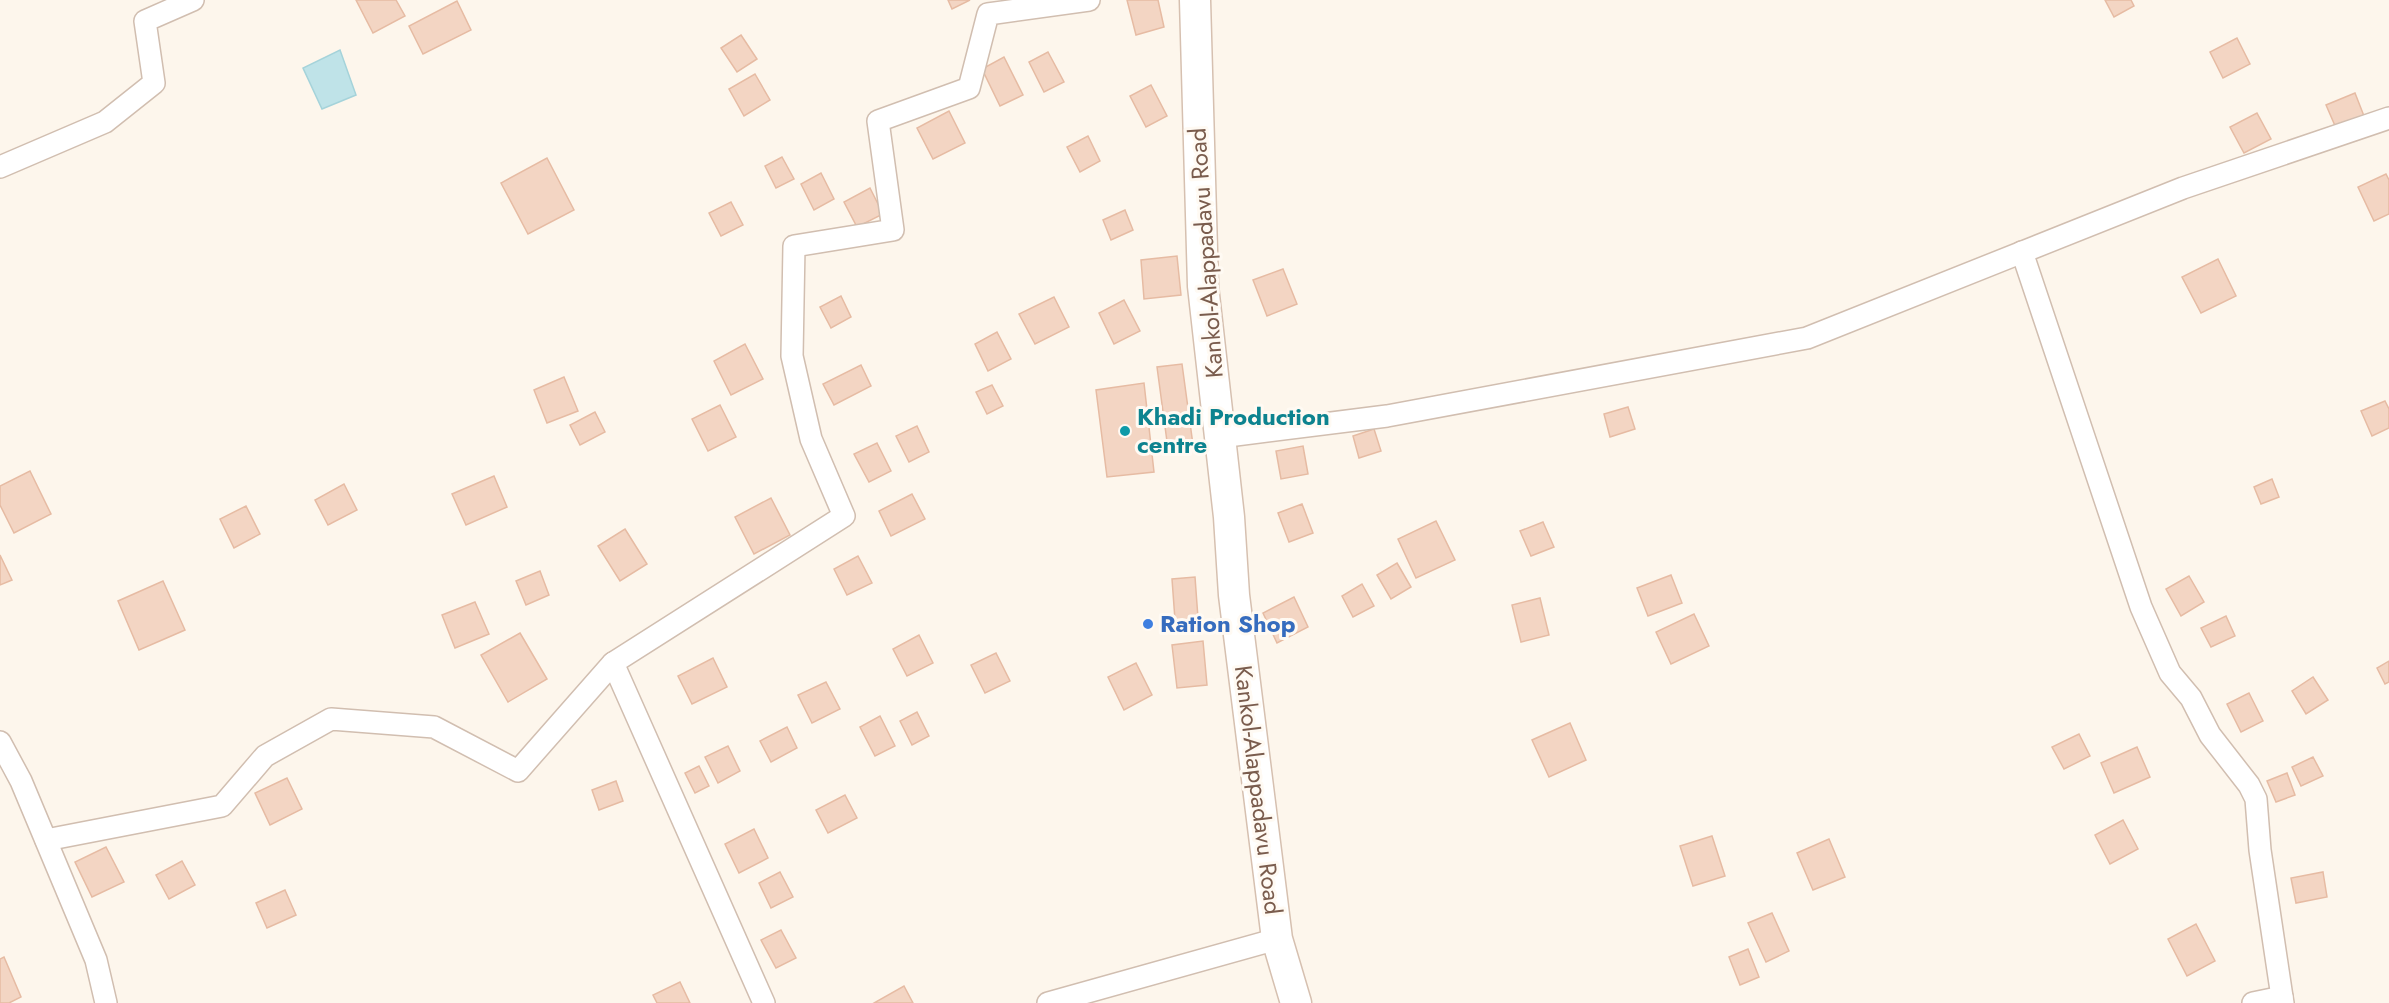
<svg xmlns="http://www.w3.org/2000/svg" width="2389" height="1003" font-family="Jost,sans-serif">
	<rect width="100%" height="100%" fill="#fdf6ec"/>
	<path fill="#bfe3e8" stroke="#a5d3da" stroke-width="1.5" d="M 340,50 L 356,95 L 322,109 L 303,68 Z"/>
	<g fill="#f3d5c3" stroke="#e6bba3" stroke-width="1.5">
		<path d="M 356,0 L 396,0 L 405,16 L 373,33 Z"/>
		<path d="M 948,0 L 970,0 L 952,9 Z"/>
		<path d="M 1127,0 L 1158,0 L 1164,27 L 1136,35 Z"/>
		<path d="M 2105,0 L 2131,0 L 2134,6 L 2114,17 Z"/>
		<path d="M 457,1 L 471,30 L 423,54 L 409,26 Z"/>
		<path d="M 741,35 L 757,59 L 737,72 L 721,48 Z"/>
		<path d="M 2237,38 L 2250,64 L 2223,78 L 2210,52 Z"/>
		<path d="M 1048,52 L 1064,82 L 1044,92 L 1029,62 Z"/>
		<path d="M 1004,57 L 1023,95 L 1000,106 L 982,69 Z"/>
		<path d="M 755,74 L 770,100 L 744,116 L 729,89 Z"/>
		<path d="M 1151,85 L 1167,116 L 1146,127 L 1130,96 Z"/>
		<path d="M 2355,93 L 2364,116 L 2336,128 L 2326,105 Z"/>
		<path d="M 949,111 L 965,143 L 933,159 L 917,128 Z"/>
		<path d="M 2257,113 L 2271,139 L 2244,153 L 2230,127 Z"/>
		<path d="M 1088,136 L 1100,161 L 1080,172 L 1067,147 Z"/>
		<path d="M 782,157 L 794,179 L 776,188 L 765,166 Z"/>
		<path d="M 547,158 L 574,210 L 528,234 L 501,183 Z"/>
		<path d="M 821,173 L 834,199 L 814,210 L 801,184 Z"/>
		<path d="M 2386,174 L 2389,180 L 2389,214 L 2374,221 L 2358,187 Z"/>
		<path d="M 870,188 L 883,214 L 857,227 L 844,202 Z"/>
		<path d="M 731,202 L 743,225 L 721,236 L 709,213 Z"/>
		<path d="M 1125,210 L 1133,230 L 1111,240 L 1103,220 Z"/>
		<path d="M 1177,256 L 1181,295 L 1144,299 L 1141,260 Z"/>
		<path d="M 2218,259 L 2236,296 L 2201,313 L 2182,277 Z"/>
		<path d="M 1283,269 L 1297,304 L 1267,316 L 1253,280 Z"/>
		<path d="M 841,296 L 851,317 L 831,328 L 820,307 Z"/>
		<path d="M 1054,297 L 1069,327 L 1035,344 L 1019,314 Z"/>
		<path d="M 1124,300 L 1140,331 L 1114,344 L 1099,313 Z"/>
		<path d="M 997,332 L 1011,359 L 988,371 L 975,344 Z"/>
		<path d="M 745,344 L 763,379 L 731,395 L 714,361 Z"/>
		<path d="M 1182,364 L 1193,445 L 1168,449 L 1157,367 Z"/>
		<path d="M 861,365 L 871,386 L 834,405 L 823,384 Z"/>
		<path d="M 564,377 L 578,411 L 547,423 L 534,390 Z"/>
		<path d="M 1144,383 L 1154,472 L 1107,477 L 1096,390 Z"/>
		<path d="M 992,385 L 1003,406 L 987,414 L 976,392 Z"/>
		<path d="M 2385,401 L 2389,409 L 2389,428 L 2372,436 L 2361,411 Z"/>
		<path d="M 720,405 L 736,437 L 708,451 L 692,419 Z"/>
		<path d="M 1628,407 L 1635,429 L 1610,437 L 1604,414 Z"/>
		<path d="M 595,412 L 605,432 L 580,445 L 570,425 Z"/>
		<path d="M 917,426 L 929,452 L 909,462 L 896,436 Z"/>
		<path d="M 1374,429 L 1381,451 L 1359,458 L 1353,436 Z"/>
		<path d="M 877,443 L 891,471 L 869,482 L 854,454 Z"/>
		<path d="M 1303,446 L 1308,474 L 1281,479 L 1276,451 Z"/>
		<path d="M 30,471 L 51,514 L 14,533 L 0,505 L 0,486 Z"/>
		<path d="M 494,476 L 507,507 L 466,525 L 452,494 Z"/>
		<path d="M 2272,479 L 2279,497 L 2261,504 L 2254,487 Z"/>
		<path d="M 344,484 L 357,510 L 328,525 L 315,500 Z"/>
		<path d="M 912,494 L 925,519 L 891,536 L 879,511 Z"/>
		<path d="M 771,498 L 790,535 L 754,554 L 735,517 Z"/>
		<path d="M 1302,504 L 1313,533 L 1289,542 L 1278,513 Z"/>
		<path d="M 246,506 L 260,534 L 234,548 L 220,519 Z"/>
		<path d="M 1436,521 L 1455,560 L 1416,578 L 1398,539 Z"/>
		<path d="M 1543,522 L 1554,547 L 1531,556 L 1520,531 Z"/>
		<path d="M 625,529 L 647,564 L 620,581 L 598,546 Z"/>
		<path d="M 0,555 L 12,580 L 0,585 Z"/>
		<path d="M 858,556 L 872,583 L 847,595 L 834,569 Z"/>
		<path d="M 1397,563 L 1411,587 L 1391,599 L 1377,575 Z"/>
		<path d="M 540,571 L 549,595 L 526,605 L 516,581 Z"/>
		<path d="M 1671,575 L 1682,603 L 1648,616 L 1637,588 Z"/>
		<path d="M 2189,576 L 2204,602 L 2181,616 L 2166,589 Z"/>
		<path d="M 1195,577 L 1198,618 L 1175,620 L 1172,579 Z"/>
		<path d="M 163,581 L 185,630 L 139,650 L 118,601 Z"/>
		<path d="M 1362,584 L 1374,606 L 1353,617 L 1342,596 Z"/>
		<path d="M 1294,597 L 1308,627 L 1277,643 L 1263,613 Z"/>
		<path d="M 1540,598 L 1549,635 L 1521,642 L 1512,605 Z"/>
		<path d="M 475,602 L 489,634 L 455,648 L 442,615 Z"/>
		<path d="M 1694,614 L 1709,646 L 1671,664 L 1656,632 Z"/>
		<path d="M 2226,616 L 2235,636 L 2211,647 L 2201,628 Z"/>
		<path d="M 520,633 L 547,679 L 508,702 L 481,655 Z"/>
		<path d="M 919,635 L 933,663 L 907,676 L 893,649 Z"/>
		<path d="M 1203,641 L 1207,685 L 1177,688 L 1172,645 Z"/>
		<path d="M 996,653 L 1010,681 L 985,693 L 971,665 Z"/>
		<path d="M 713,658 L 727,687 L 692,704 L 678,676 Z"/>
		<path d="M 2389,661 L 2389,682 L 2385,684 L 2377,668 Z"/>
		<path d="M 1136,663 L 1152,695 L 1124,710 L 1108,677 Z"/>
		<path d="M 2313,677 L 2328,700 L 2306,714 L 2292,691 Z"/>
		<path d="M 826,682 L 840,709 L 812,723 L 798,695 Z"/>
		<path d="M 2249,693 L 2263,721 L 2241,732 L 2227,704 Z"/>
		<path d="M 917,712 L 929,736 L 912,745 L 900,721 Z"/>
		<path d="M 880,716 L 895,746 L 875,756 L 860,727 Z"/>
		<path d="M 1570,723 L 1586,760 L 1549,777 L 1532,740 Z"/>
		<path d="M 787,727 L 797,748 L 771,762 L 760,741 Z"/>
		<path d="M 2079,734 L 2090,756 L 2064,769 L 2052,747 Z"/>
		<path d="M 728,746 L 740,771 L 718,783 L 705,757 Z"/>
		<path d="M 2137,747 L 2150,777 L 2114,793 L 2101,763 Z"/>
		<path d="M 2313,757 L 2323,776 L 2301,786 L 2292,767 Z"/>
		<path d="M 699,766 L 709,786 L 695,793 L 685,773 Z"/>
		<path d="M 2287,773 L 2295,795 L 2276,802 L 2267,781 Z"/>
		<path d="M 287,778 L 302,809 L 270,825 L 255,793 Z"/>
		<path d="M 616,781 L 623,801 L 599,810 L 592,790 Z"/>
		<path d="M 845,795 L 857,818 L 828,833 L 816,810 Z"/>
		<path d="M 2123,820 L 2138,849 L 2110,864 L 2095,835 Z"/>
		<path d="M 754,829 L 768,858 L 739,873 L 725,844 Z"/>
		<path d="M 1712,836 L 1725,876 L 1693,886 L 1680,846 Z"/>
		<path d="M 1829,839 L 1845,877 L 1813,890 L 1797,853 Z"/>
		<path d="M 106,847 L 124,882 L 92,897 L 75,862 Z"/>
		<path d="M 182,861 L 195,885 L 169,899 L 156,875 Z"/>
		<path d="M 780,872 L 793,897 L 771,908 L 759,883 Z"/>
		<path d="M 2323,872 L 2327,897 L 2296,903 L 2291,878 Z"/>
		<path d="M 285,890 L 296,915 L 267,928 L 256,903 Z"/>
		<path d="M 1772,913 L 1789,951 L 1766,962 L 1748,923 Z"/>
		<path d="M 2196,924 L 2215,961 L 2187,976 L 2168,939 Z"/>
		<path d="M 781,930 L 796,958 L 776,968 L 761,940 Z"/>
		<path d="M 1748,949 L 1759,977 L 1740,985 L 1729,957 Z"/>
		<path d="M 4,957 L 21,997 L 9,1003 L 0,1003 L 0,959 Z"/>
		<path d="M 680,982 L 690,1003 L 657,1003 L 653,995 Z"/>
		<path d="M 904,986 L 913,1003 L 874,1003 Z"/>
	</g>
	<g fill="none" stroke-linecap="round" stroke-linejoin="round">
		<defs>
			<g id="street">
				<path d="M 0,167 L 105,122 L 154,83 L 145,21 L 193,0"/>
				<path d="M 2022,252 L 2141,607 L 2170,673 L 2191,698 L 2210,735 L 2249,785 L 2256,799 L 2260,850 L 2282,997"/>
				<path d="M 1220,437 L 1387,416 L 1807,338 L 2183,188 L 2389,118"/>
				<path d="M 0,742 L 21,781 L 96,960 L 106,1003"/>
				<path d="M 46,840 L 222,806 L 265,756 L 331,719 L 434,727 L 518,771 L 613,663"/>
				<path d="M 764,1003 L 613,663 L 844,516 L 811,439 L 792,356 L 794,246 L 893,230 L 878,121 L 969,88 L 988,14 L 1089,0"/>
				<path d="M 1048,1003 L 1277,939"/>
				<path d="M 2253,1003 L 2282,997 L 2283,1003"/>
			</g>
			<path id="secondary" d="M 1195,0 L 1203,286 L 1229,517 L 1234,595 L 1277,939 L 1296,1003"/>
		</defs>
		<use href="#street" stroke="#d1beb0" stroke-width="24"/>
		<use href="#secondary" stroke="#d6c0b0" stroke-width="33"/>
		<use href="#street" stroke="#fff" stroke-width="21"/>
		<use href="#secondary" stroke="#fff" stroke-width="30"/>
	</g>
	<circle fill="#0f9aa8" stroke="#fffaf3" stroke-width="2" cx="1125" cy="431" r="6"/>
	<circle fill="#3f7fe0" stroke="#fffaf3" stroke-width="2" cx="1148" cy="624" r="6"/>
	<g text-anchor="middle" stroke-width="6" stroke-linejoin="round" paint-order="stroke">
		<g font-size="24" fill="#7a5c4d" stroke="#fffaf3">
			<text transform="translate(1206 253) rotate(-94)" y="8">Kankol-Alappadavu Road</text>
			<text transform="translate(1258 790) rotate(83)" y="8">Kankol-Alappadavu Road</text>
		</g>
		<g font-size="24" font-weight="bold" fill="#0d838f" stroke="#fffaf3" text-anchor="start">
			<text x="1137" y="425">Khadi Production<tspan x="1137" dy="28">centre</tspan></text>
		</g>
		<g font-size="24" font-weight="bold" fill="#366cbe" stroke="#fffaf3" text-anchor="start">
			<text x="1160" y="632">Ration Shop</text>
		</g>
	</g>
</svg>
